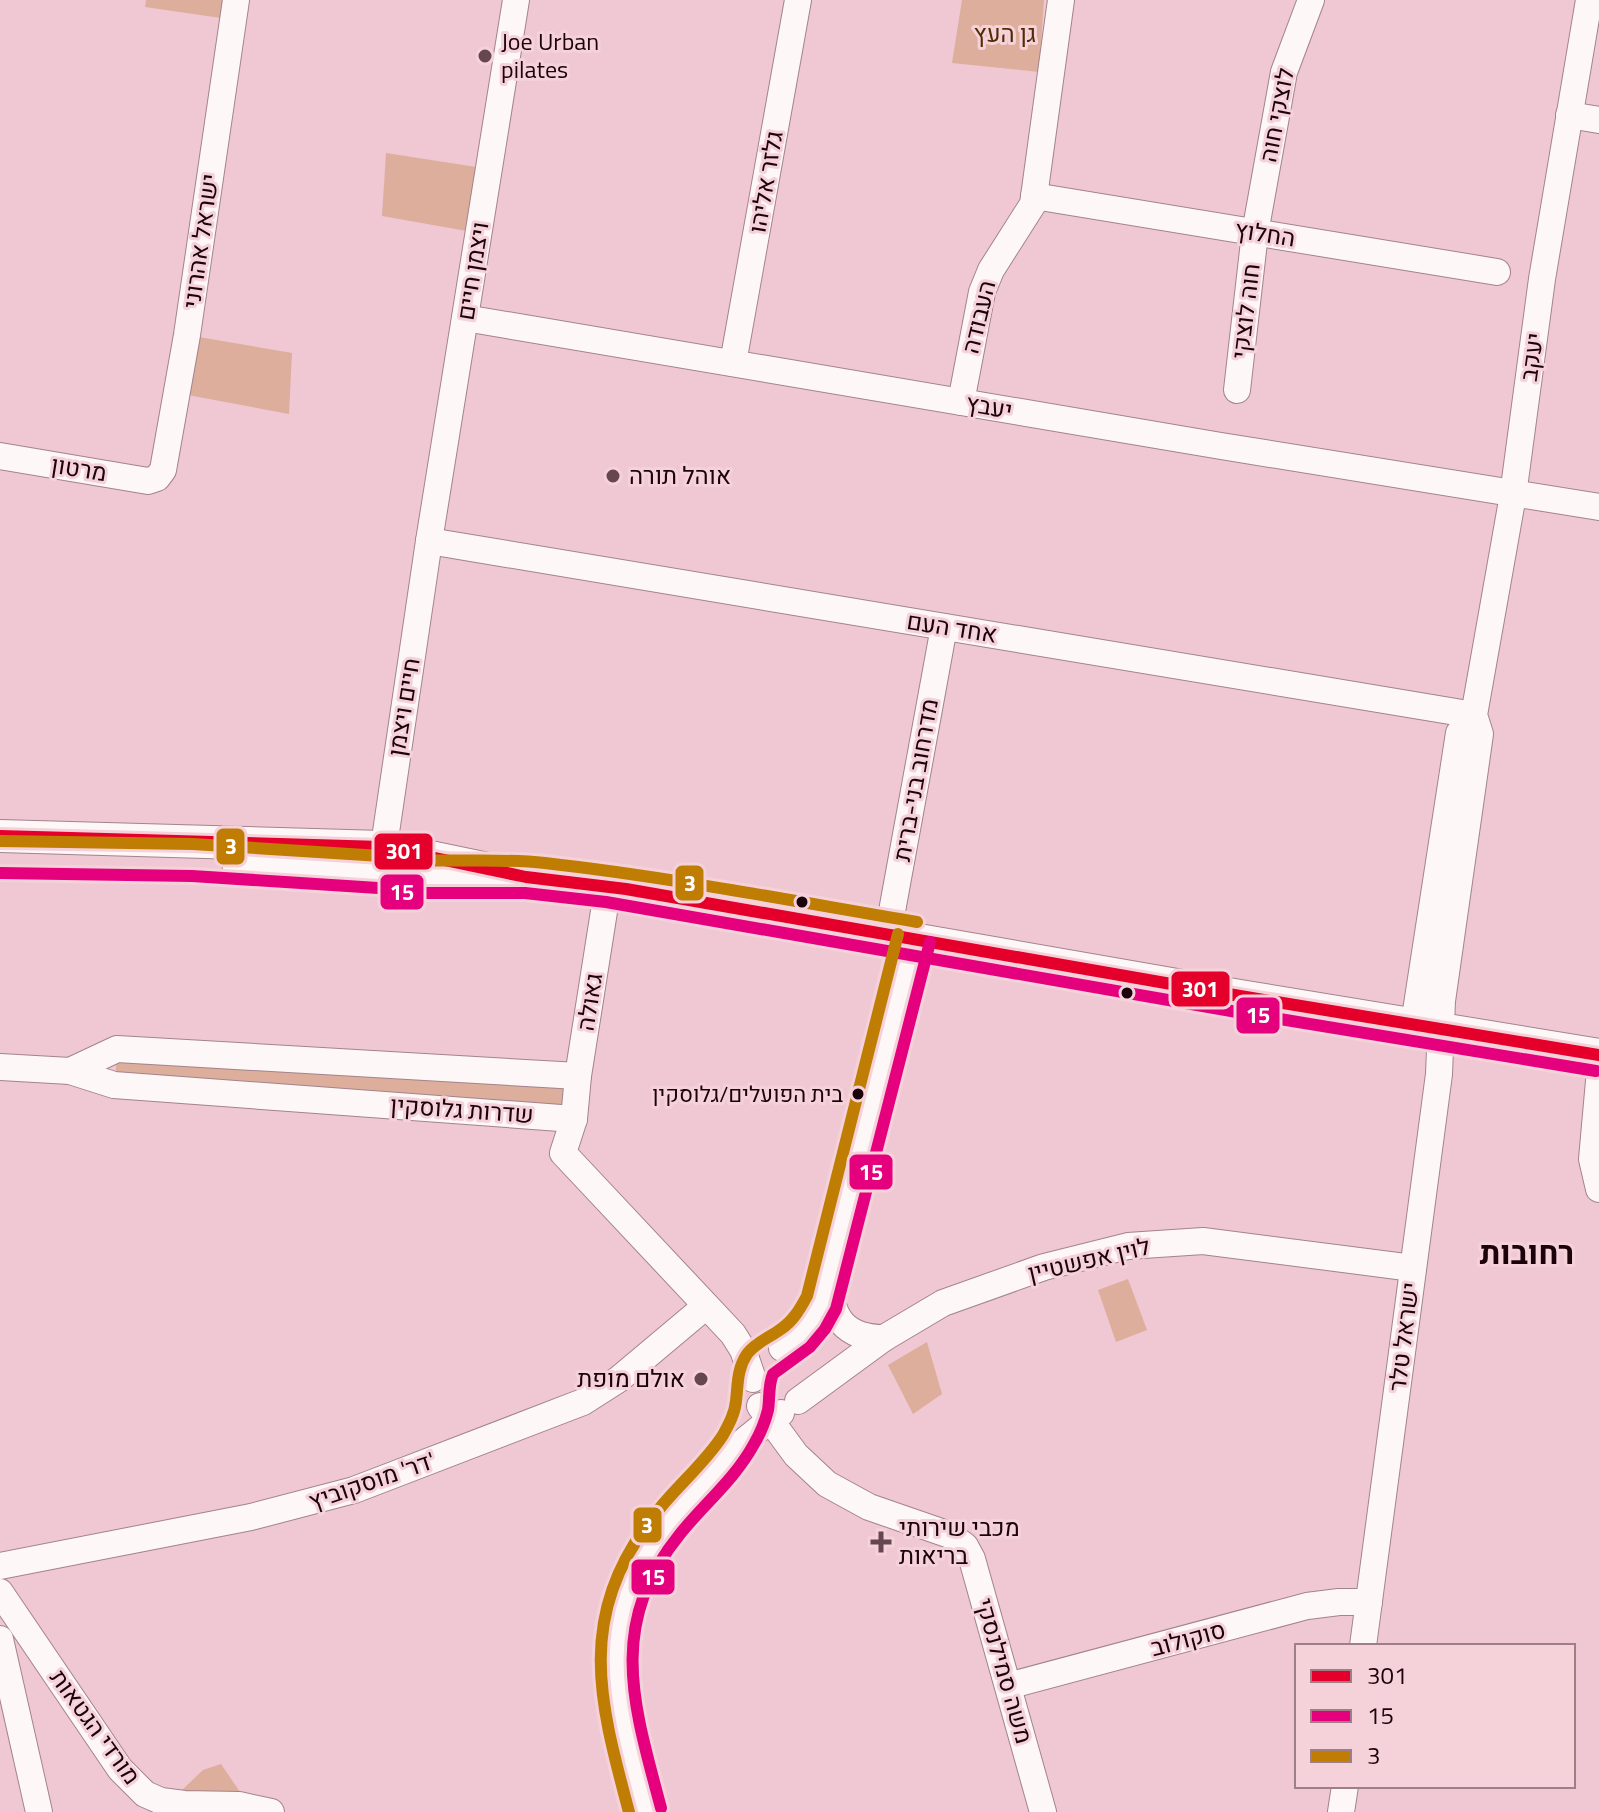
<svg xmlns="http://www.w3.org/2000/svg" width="1599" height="1812" font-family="'Titillium Web',Heebo,sans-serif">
	<rect width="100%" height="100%" fill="#efc8d3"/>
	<g fill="#dcae9b">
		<path d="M 146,0 L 231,0 L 228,19 L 145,7 Z"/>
		<path d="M 962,0 L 1044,0 L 1039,72 L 952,63 Z"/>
		<path d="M 386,153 L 489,169 L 478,233 L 382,216 Z"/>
		<path d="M 187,335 L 292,353 L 289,414 L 177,393 Z"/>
		<path d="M 117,1052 L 576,1082 L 572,1114 L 115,1083 Z"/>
		<path d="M 1128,1279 L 1147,1330 L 1116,1342 L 1098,1290 Z"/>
		<path d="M 927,1342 L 942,1394 L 913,1414 L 888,1365 Z"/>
		<path d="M 221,1764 L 240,1792 L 180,1792 L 203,1770 Z"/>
	</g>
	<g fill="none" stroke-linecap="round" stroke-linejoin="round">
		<defs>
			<g id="minor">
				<path d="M 1569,115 L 1599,120"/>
				<path d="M 1034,196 L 1497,272"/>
				<path d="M 465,318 L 1221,446 L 1599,507"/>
				<path d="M 733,363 L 798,0"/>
				<path d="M 1237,390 L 1255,233 L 1284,72 L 1311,0"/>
				<path d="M 961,402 L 982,292 L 991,270 L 1033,204 L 1061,0"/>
				<path d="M 0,456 L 148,481 L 157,478 L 163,470 L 187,335 L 236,0"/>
				<path d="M 429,541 L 1474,715"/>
				<path d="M 381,866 L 429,541 L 516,0"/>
				<path d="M 608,886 L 578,1076 L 574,1119 L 563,1153 L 733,1334 L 743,1350 L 753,1379"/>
				<path d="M 888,933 L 944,627"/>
				<path d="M 1414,1024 L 1459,733 L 1474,715"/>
				<path d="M 0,1067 L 70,1071 L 114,1085 L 574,1119"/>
				<path d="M 70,1071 L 117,1049 L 578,1076"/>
				<path d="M 1599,1081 L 1592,1159 L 1599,1189"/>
				<path d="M 829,1281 C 831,1318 845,1338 884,1338"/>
				<path d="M 782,1348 C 805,1334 817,1315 825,1290 L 914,938"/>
				<path d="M 798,1401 L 884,1338 L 943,1303 L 1044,1267 L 1128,1246 L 1203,1241 L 1413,1268"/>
				<path d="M 760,1406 L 796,1455 L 827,1484 L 869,1507 L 950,1535 L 965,1546 L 972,1559 L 1043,1812"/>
				<path d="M 0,1566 L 251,1517 L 354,1490 L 583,1402 L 619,1379 L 706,1306"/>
				<path d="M 0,1592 L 120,1769 L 145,1794 L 161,1801 L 184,1804 L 239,1805 L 271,1812"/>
				<path d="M 0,1639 L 39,1812"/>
				<path d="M 1363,1646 L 1439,1074 L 1442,1001 L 1480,734 L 1474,715 L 1513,495 L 1542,279 L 1589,0"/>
				<path d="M 1008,1686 L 1307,1606 L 1339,1602 L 1369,1602"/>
				<path d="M 646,1812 C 634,1765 615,1718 614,1669 C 612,1569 703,1466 781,1413"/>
				<path d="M 1341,1812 L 1345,1786"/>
			</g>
			<g id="major">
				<path d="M 0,836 L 382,847 L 526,877 L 626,889 L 1240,996 L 1599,1055"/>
				<path d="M 238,863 L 380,872 L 408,877 L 467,877"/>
			</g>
		</defs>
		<use href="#minor" stroke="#a3838d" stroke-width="28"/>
		<use href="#major" stroke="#a3838d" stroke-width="34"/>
		<use href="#minor" stroke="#fdf7f8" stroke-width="26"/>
		<use href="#major" stroke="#fdf7f8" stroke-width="32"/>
		<defs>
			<path id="bus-1" d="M 0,836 L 382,847 L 526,877 L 626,889 L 1240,996 L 1599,1055"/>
			<g id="bus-2">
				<path d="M 0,873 L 192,876 L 378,888 L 408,893 L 525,893 L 606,902 L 1237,1012 L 1596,1071"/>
				<path d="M 661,1808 C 634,1706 606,1625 680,1534 C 704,1504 735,1479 754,1444 C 760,1434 765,1422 768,1410 C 770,1398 768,1385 773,1374 L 810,1347 L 825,1329 L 836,1309 L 930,942"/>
			</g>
			<g id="bus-3">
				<path d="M 0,841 L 193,844 L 381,856 C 435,865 490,857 545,863 C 669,877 793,901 917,922"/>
				<path d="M 629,1812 C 599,1700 576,1618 652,1518 C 674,1488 703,1466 723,1435 C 729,1424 735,1413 736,1401 C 738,1384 737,1369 747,1354 C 756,1342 769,1338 781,1329 C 793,1321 800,1309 807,1296 L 898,934"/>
			</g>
		</defs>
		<use href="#bus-1" stroke="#f5d2da" stroke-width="18"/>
		<use href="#bus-2" stroke="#f5d2da" stroke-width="18"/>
		<use href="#bus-3" stroke="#f5d2da" stroke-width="18"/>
		<use href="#bus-1" stroke="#e4002b" stroke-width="12"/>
		<use href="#bus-2" stroke="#e5007d" stroke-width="12"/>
		<use href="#bus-3" stroke="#c07d03" stroke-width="12"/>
	</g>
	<g fill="#664751" stroke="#f5d2da" stroke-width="3">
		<circle cx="485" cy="56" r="8"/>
		<circle cx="613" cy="476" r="8"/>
		<circle cx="701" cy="1379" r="8"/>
		<path d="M877 1530h8v8h8v8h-8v8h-8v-8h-8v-8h8z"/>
	</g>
	<g fill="#1c020b" stroke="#f5d2da" stroke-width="3">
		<circle cx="802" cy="902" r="7"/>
		<circle cx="1127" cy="993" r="7"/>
		<circle cx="858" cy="1094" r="7"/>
	</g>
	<g text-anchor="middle" stroke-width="6" stroke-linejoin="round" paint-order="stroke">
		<g font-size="22" fill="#1c020b" stroke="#f5d2da" text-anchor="end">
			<text x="843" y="1102">בית הפועלים/גלוסקין</text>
		</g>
		<g font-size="24" fill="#512c03" stroke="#f5d2da">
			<text x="1005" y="42">גן העץ</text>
		</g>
		<g font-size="24" fill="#1c020b" stroke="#f5d2da" text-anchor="start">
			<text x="501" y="50">Joe Urban<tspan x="501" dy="28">pilates</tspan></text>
			<text x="629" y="484">אוהל תורה</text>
			<text x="685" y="1387" text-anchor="end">אולם מופת</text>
			<text x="899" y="1536">מכבי שירותי<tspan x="899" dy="28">בריאות</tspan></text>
		</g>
		<g font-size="24" fill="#1c020b" stroke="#f5d2da">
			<text transform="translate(1277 115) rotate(-79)" y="8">לוצקי חוה</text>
			<text transform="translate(766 182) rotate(-80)" y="8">גלזר אליהו</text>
			<text transform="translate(1265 234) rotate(9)" y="8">החלוץ</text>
			<text transform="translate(201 241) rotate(-82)" y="8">ישראל אהרוני</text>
			<text transform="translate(473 271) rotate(-81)" y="8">ויצמן חיים</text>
			<text transform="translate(1246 311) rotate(-83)" y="8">חוה לוצקי</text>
			<text transform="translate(979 317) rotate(-76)" y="8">העבודה</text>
			<text transform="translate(1532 357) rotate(-82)" y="8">יעקב</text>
			<text transform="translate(989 407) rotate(10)" y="8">יעבץ</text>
			<text transform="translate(79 469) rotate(9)" y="8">מרטון</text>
			<text transform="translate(952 628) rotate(9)" y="8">אחד העם</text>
			<text transform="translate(404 707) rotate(-81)" y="8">חיים ויצמן</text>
			<text transform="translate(916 780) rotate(-80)" y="8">מדרחוב בני-ברית</text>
			<text transform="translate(590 1002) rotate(-81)" y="8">גאולה</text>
			<text transform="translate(462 1110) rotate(4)" y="8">שדרות גלוסקין</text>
			<text transform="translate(1089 1260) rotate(-13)" y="8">לוין אפשטיין</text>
			<text transform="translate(1404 1337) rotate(-83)" y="8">ישראל טלר</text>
			<text transform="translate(372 1481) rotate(-19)" y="8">דר' מוסקוביץ'</text>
			<text transform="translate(1188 1639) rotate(-15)" y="8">סוקולוב</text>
			<text transform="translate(1004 1671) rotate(74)" y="8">משה סמילנסקי</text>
			<text transform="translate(95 1727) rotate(54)" y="8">מורדי הגטאות</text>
		</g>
		<g font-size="32" font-weight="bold" fill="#1c020b" stroke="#f5d2da">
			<text x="1527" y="1264">רחובות</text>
		</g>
	</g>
	<g stroke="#f5d2da" stroke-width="3">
		<rect x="215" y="827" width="31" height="39" rx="8" fill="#c07d03"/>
		<rect x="373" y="832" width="61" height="39" rx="8" fill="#e4002b"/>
		<rect x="674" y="864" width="31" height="38" rx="8" fill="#c07d03"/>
		<rect x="379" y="873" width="46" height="38" rx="8" fill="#e5007d"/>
		<rect x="1170" y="970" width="61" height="38" rx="8" fill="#e4002b"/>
		<rect x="1235" y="996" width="46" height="39" rx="8" fill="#e5007d"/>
		<rect x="848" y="1153" width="46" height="38" rx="8" fill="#e5007d"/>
		<rect x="632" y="1506" width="31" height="38" rx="8" fill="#c07d03"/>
		<rect x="630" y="1558" width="46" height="38" rx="8" fill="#e5007d"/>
	</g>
	<g font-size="22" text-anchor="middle" font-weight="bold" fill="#fff">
		<text x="231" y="854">3</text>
		<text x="404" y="859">301</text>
		<text x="690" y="891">3</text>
		<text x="402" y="900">15</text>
		<text x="1200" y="997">301</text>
		<text x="1258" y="1023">15</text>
		<text x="871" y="1180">15</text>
		<text x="647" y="1533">3</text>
		<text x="653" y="1585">15</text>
	</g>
	<rect x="1295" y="1644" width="280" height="144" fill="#f5d2da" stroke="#9e7f87" stroke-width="2"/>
	<rect x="1311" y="1670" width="40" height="12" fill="#e4002b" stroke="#9e7f87" stroke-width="2"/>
	<text x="1367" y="1684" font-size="24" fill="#1c020b">301</text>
	<rect x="1311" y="1710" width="40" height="12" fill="#e5007d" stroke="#9e7f87" stroke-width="2"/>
	<text x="1367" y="1724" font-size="24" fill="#1c020b">15</text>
	<rect x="1311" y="1750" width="40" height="12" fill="#c07d03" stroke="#9e7f87" stroke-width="2"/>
	<text x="1367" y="1764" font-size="24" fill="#1c020b">3</text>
</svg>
